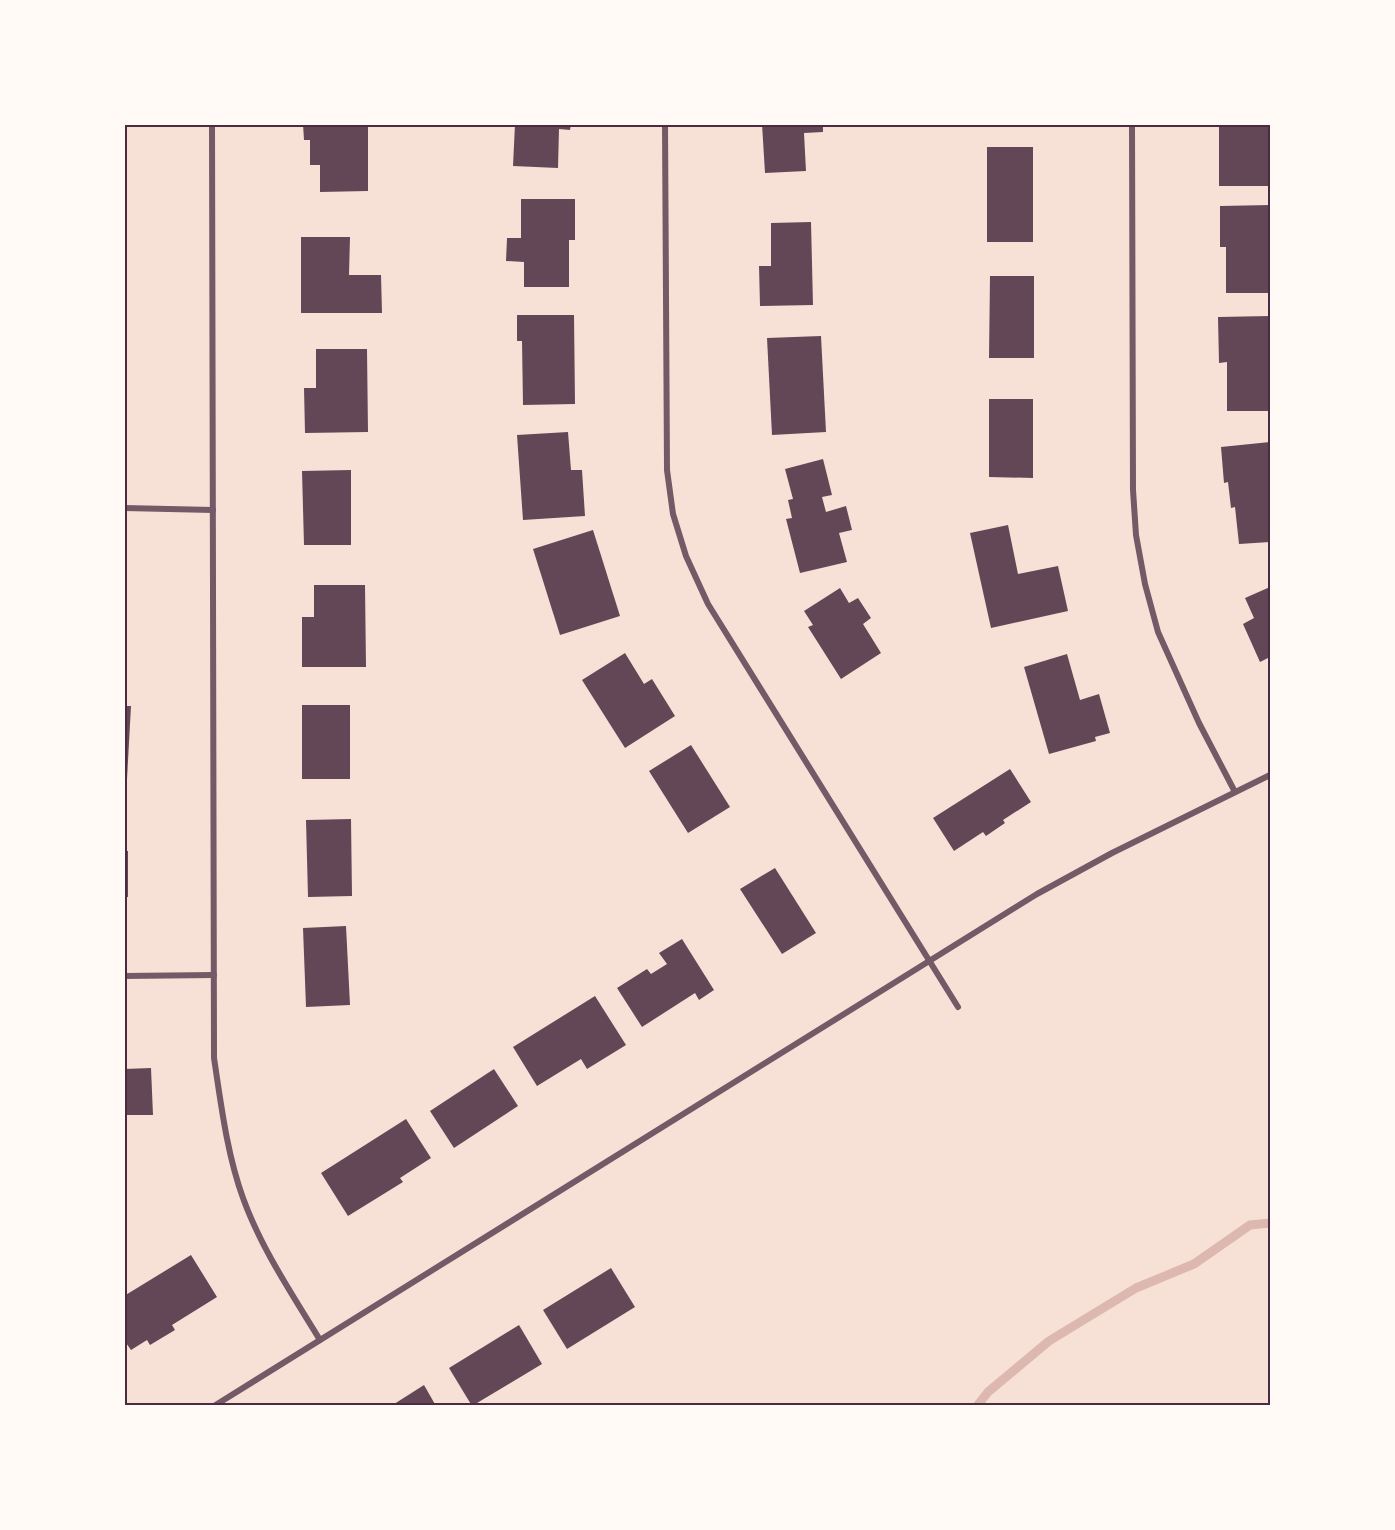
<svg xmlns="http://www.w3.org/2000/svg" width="1395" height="1530" font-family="'Roboto Condensed',sans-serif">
	<rect width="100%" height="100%" fill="#f7e1d7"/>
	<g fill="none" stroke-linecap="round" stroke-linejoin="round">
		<path stroke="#dcb8b0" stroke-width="9" d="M 977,1406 L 988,1392 L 1049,1341 L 1136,1288 L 1194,1264 L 1250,1225 L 1270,1223"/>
	</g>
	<g fill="#644757">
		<path d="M 303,124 L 368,124 L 368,191 L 320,192 L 320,165 L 310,165 L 310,140 L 304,140 Z"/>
		<path d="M 515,124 L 571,124 L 570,130 L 559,129 L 558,168 L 513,166 Z"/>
		<path d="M 762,124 L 823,124 L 823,132 L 804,133 L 806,171 L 765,173 Z"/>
		<rect x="1219" y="124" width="51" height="62"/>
		<rect x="987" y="147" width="46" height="95"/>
		<path d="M 521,199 L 575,199 L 575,240 L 569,240 L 569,287 L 524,287 L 524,262 L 506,261 L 507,238 L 521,238 Z"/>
		<path d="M 1270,205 L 1270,293 L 1226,293 L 1226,247 L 1220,247 L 1220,206 Z"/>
		<path d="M 811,222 L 813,305 L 760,306 L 759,266 L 771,266 L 771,223 Z"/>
		<path d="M 301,237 L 350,237 L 349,275 L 381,275 L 382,313 L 301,313 Z"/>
		<path d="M 990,276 L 1034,276 L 1034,358 L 989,358 Z"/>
		<path d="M 517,315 L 574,315 L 575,404 L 523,405 L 522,341 L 517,341 Z"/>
		<path d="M 1270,316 L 1270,411 L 1227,411 L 1227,362 L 1219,363 L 1218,317 Z"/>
		<path d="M 821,336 L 826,432 L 772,435 L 767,338 Z"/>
		<path d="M 316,349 L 367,349 L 368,432 L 305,433 L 304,388 L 316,388 Z"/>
		<path d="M 989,399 L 1033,399 L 1033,478 L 989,477 Z"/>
		<path d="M 568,432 L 571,470 L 582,470 L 585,516 L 523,520 L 517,435 Z"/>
		<path d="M 1270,442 L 1270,542 L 1239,544 L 1235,507 L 1231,508 L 1228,482 L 1224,483 L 1221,447 Z"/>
		<path d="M 823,459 L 832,495 L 822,497 L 826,512 L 846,506 L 852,530 L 839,533 L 847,562 L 800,573 L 786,519 L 792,518 L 788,500 L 793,499 L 785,469 Z"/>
		<path d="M 351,470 L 351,545 L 304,545 L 302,471 Z"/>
		<path d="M 1008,525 L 1018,574 L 1058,566 L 1068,611 L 991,628 L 970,533 Z"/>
		<path d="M 593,530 L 620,616 L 560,635 L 533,549 Z"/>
		<path d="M 314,585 L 365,585 L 366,667 L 302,667 L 302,617 L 314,617 Z"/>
		<path d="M 1270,587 L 1270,657 L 1260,662 L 1243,624 L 1254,618 L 1245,598 Z"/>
		<path d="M 840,588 L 849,603 L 858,598 L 871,618 L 863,624 L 881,653 L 841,679 L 808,627 L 813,625 L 804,611 Z"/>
		<path d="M 625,653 L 644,684 L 652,679 L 675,716 L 625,748 L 582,680 Z"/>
		<path d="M 1067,654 L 1080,700 L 1099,694 L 1110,733 L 1095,737 L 1096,741 L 1049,754 L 1024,667 Z"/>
		<rect x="302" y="705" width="48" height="74"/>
		<path d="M 124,706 L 131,706 L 127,779 L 124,779 Z"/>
		<path d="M 691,745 L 730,807 L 688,833 L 649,771 Z"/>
		<path d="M 1010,769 L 1031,802 L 1003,820 L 1005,823 L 986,836 L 983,832 L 954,851 L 933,818 Z"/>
		<path d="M 351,819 L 352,896 L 308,897 L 306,820 Z"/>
		<rect x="124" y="851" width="4" height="46"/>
		<path d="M 775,868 L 816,933 L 782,954 L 740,889 Z"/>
		<path d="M 346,926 L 350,1005 L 306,1007 L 303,928 Z"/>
		<path d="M 682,939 L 714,990 L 699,1000 L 695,993 L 642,1027 L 617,988 L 647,969 L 651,974 L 667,964 L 659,953 Z"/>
		<path d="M 595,996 L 626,1045 L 587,1069 L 581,1059 L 537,1086 L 513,1047 Z"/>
		<path d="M 151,1068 L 153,1115 L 124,1115 L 124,1069 Z"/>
		<path d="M 494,1069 L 518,1106 L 454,1148 L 430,1111 Z"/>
		<path d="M 406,1119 L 431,1158 L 400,1178 L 403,1182 L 348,1216 L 321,1173 Z"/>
		<path d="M 191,1255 L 217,1297 L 172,1325 L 175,1330 L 150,1345 L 147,1340 L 131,1350 L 124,1340 L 124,1296 Z"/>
		<path d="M 611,1268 L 635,1307 L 567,1349 L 543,1310 Z"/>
		<path d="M 519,1325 L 542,1364 L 472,1406 L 449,1368 Z"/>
		<path d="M 424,1385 L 436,1406 L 391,1406 Z"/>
	</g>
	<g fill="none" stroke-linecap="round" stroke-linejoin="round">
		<g stroke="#755966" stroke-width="6">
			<path d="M 212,124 L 214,1058 C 221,1104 227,1154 243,1198 C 261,1248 292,1294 320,1340"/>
			<path d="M 665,124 L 667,470 L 673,514 L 686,556 L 708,604 L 958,1007"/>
			<path d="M 1132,124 L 1133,490 L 1136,535 L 1145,584 L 1158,632 L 1199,723 L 1235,792"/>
			<path d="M 124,508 L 213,510"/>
			<path d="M 124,976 L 214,975"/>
			<path d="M 214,1406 L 1037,894 L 1112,853 L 1270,775"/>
		</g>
	</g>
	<rect width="1395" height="1530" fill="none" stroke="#fffaf5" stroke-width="252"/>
	<rect x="126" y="126" width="1143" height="1278" fill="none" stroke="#4a2c40" stroke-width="2"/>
</svg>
